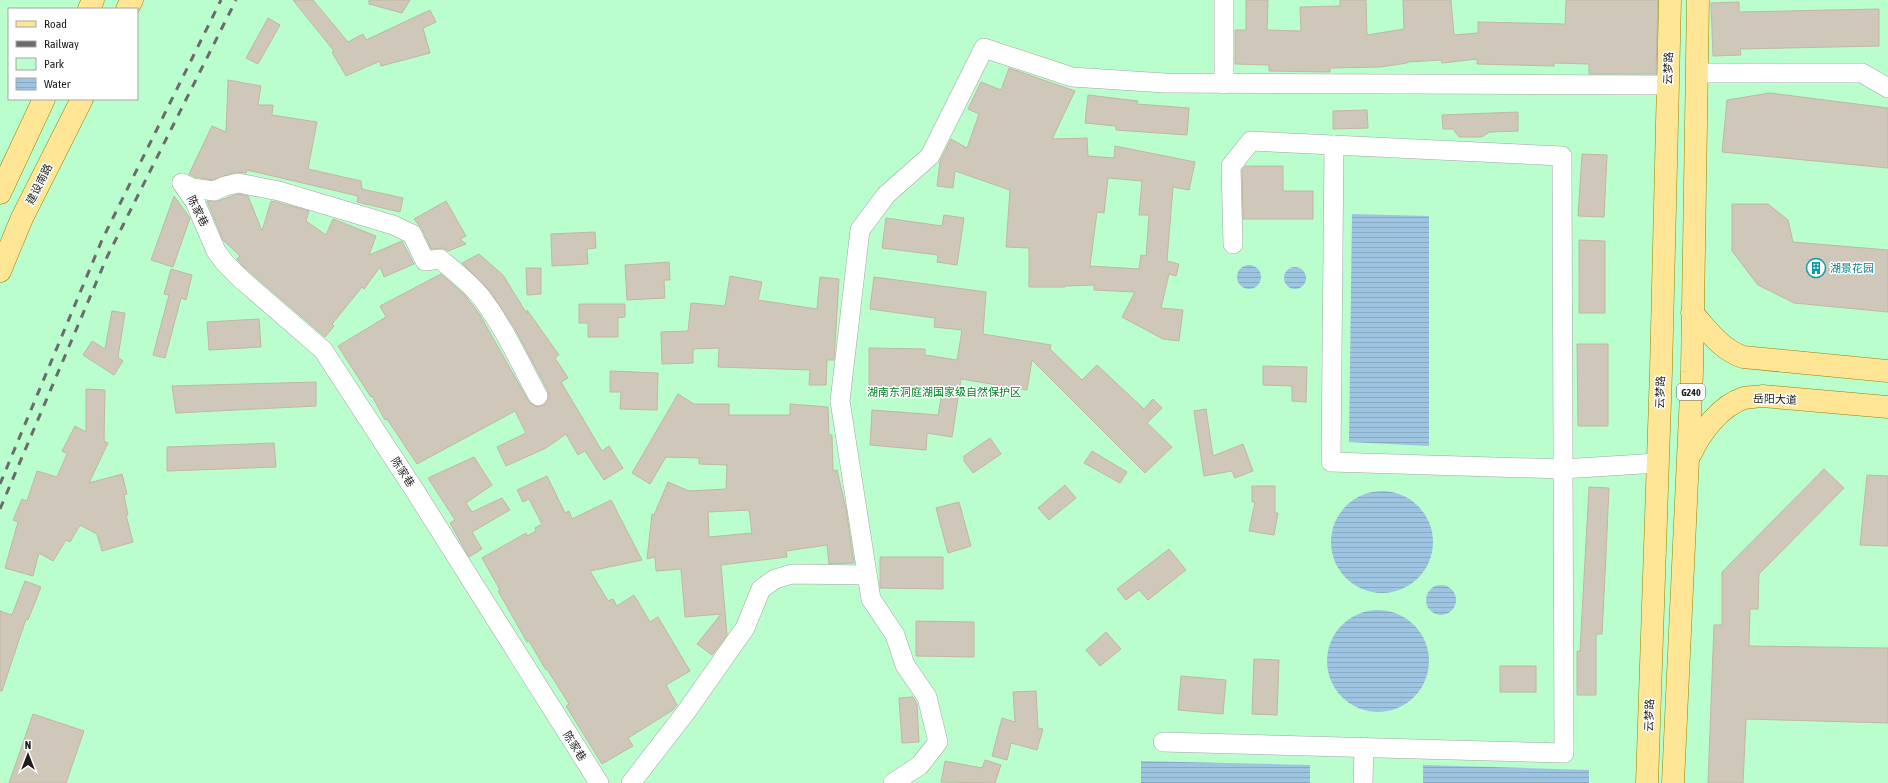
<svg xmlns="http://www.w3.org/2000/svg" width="1888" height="783" font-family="'Asap Condensed','Noto Sans SC',sans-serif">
	<defs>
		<pattern id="water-rules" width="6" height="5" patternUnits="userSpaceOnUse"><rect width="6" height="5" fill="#9dc5e1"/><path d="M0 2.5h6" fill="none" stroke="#87a9c1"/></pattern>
	</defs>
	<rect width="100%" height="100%" fill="#efede1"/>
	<path fill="#b9fecc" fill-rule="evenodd" d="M 0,0 L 1888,0 L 1888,783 L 0,783 ZM 9,9 L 137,9 L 137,99 L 9,99 Z"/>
	<g fill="url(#water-rules)">
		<path d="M 1352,214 L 1429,216 L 1429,446 L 1349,442 Z"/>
		<circle cx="1249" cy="277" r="12"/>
		<circle cx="1295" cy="278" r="11"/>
		<circle cx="1382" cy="542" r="51"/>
		<circle cx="1441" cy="600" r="15"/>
		<circle cx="1378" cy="661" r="51"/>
		<path d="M 1141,761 L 1310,765 L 1310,783 L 1141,783 Z"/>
		<path d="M 1423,765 L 1589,770 L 1589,783 L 1423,783 Z"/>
	</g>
	<g fill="#cfc7ba" stroke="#c2b6a2" fill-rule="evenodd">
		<path d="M 293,0 L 313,0 L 348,42 L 363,34 L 366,40 L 430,10 L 436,22 L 423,28 L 430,53 L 381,66 L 380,61 L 346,76 L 332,52 L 334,51 Z"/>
		<path d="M 369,0 L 410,0 L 402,13 L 369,4 Z"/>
		<path d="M 1246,0 L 1268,0 L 1267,30 L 1301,31 L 1300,7 L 1340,6 L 1340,0 L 1366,0 L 1367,35 L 1404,29 L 1403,0 L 1451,0 L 1454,35 L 1478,33 L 1478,22 L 1565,24 L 1566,0 L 1658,0 L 1656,74 L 1589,74 L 1589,64 L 1554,63 L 1554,66 L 1477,64 L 1477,59 L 1442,63 L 1441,60 L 1407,62 L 1407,63 L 1380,67 L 1330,68 L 1330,72 L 1269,71 L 1269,65 L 1235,64 L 1235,30 L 1246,30 Z"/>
		<path d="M 1739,2 L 1739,12 L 1879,9 L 1879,46 L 1740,49 L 1741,55 L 1713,56 L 1711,3 Z"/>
		<path d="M 268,18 L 280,25 L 258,64 L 246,58 Z"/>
		<path d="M 1009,68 L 1075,91 L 1052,139 L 1087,138 L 1088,156 L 1114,158 L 1115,146 L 1195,162 L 1189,190 L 1173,187 L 1167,261 L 1179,264 L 1176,276 L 1169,274 L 1161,308 L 1183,310 L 1179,341 L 1163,339 L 1122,317 L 1135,292 L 1094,290 L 1094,285 L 1065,286 L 1065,287 L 1029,287 L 1029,248 L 1006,247 L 1010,190 L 955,171 L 953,188 L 937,186 L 940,161 L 951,139 L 967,148 L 979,114 L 968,109 L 981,82 L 1001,90 ZM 1108,178 L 1142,181 L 1139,215 L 1149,215 L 1146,256 L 1141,255 L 1139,269 L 1090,266 L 1097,212 L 1104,213 Z"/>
		<path d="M 228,80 L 261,86 L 258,105 L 273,105 L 272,115 L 317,122 L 308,169 L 361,181 L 362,189 L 403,198 L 400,212 L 357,202 L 358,196 L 247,170 L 246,173 L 236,172 L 212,180 L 195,177 L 189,174 L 212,126 L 226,132 Z"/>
		<path d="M 1770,93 L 1888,108 L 1888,168 L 1722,152 L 1727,100 Z"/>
		<path d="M 1088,95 L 1138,101 L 1137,104 L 1189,108 L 1187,135 L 1116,130 L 1116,126 L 1085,123 Z"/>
		<path d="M 1367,110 L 1368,128 L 1333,129 L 1333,111 Z"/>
		<path d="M 1518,112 L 1518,131 L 1489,132 L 1482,137 L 1459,137 L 1453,129 L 1443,129 L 1442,115 Z"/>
		<path d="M 1582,154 L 1607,155 L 1604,217 L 1578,216 Z"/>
		<path d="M 1245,166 L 1283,166 L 1283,191 L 1313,191 L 1313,219 L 1243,219 L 1242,170 Z"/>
		<path d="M 238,194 L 248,196 L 262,231 L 271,201 L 276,202 L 309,211 L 306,221 L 326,235 L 333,219 L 376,236 L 369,255 L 402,241 L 414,264 L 384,277 L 380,267 L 364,289 L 362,287 L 332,324 L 334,326 L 325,337 L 243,266 L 237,259 L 240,256 L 223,240 L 207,201 L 218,201 Z"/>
		<path d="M 174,196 L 190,218 L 173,267 L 151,260 Z"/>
		<path d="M 446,201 L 466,236 L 460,239 L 466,244 L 448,251 L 443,248 L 431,249 L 422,229 L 414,219 Z"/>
		<path d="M 1732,204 L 1768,204 L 1788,220 L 1793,242 L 1888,250 L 1888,312 L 1794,303 L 1758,285 L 1732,251 Z"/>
		<path d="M 944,215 L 964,218 L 957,265 L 937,262 L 938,255 L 882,248 L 886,218 L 942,226 Z"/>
		<path d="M 595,232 L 596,248 L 587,249 L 588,264 L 552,266 L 551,234 Z"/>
		<path d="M 1579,240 L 1605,241 L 1605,313 L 1579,313 Z"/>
		<path d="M 479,254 L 503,275 L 527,314 L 527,310 L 559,355 L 555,358 L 568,378 L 561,382 L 602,451 L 609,446 L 623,468 L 604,480 L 585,451 L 578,455 L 566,434 L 546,448 L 506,466 L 497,447 L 526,433 L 515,411 L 417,464 L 387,419 L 385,420 L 372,396 L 371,397 L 338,346 L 386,317 L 380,306 L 441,274 L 464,294 L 480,315 L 529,402 L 537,407 L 544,405 L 549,397 L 548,391 L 514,327 L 489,290 L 462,263 Z"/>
		<path d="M 669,262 L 670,280 L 664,280 L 665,298 L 627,300 L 625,265 Z"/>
		<path d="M 526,268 L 541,268 L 541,294 L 527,295 Z"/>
		<path d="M 171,269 L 192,275 L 186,300 L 181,298 L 165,358 L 153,355 L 169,295 L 164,294 Z"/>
		<path d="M 730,276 L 762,282 L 758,300 L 817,309 L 820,277 L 839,279 L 834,360 L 827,360 L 826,385 L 809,385 L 810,370 L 718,367 L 719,348 L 693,349 L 693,363 L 662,364 L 661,332 L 688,331 L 691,303 L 725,306 Z"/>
		<path d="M 874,277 L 986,292 L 983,334 L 1051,345 L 1050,349 L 1082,380 L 1097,365 L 1144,409 L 1153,399 L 1162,408 L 1147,423 L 1172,447 L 1145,473 L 1032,360 L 1027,390 L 961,379 L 952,437 L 927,433 L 926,450 L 870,445 L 872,410 L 938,415 L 943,387 L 869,386 L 869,348 L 925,349 L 925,355 L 957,360 L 962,330 L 934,327 L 935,318 L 870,309 Z"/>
		<path d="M 579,304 L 625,304 L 625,317 L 618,318 L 618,337 L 588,337 L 588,323 L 579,323 Z"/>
		<path d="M 112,311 L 125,313 L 118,357 L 123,361 L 114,375 L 83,355 L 92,341 L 105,349 Z"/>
		<path d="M 259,319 L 261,347 L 209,350 L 207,322 Z"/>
		<path d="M 1577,344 L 1608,344 L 1608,426 L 1578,426 Z"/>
		<path d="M 1263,366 L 1307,367 L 1306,402 L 1292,401 L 1292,386 L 1263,385 Z"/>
		<path d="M 610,371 L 658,373 L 657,410 L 620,409 L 621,392 L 610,392 Z"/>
		<path d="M 316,382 L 316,406 L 176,413 L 172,386 Z"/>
		<path d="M 86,389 L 105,390 L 104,441 L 108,443 L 89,483 L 122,474 L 127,494 L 124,495 L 128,515 L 126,515 L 133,542 L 102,551 L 97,534 L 80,525 L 70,542 L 66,540 L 53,561 L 39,553 L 33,576 L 5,568 L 18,522 L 13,520 L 22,499 L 27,501 L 37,471 L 57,477 L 67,454 L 62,451 L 75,426 L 86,432 Z"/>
		<path d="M 678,394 L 694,404 L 729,404 L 729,415 L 790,415 L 790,404 L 828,407 L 829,435 L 832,435 L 833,471 L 837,470 L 846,509 L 854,563 L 829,564 L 827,545 L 786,551 L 787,557 L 721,565 L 727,635 L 712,655 L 697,644 L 721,614 L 685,617 L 681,569 L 656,571 L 655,557 L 647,559 L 652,514 L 654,515 L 668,482 L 689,491 L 726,489 L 727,465 L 699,464 L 699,458 L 666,457 L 650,484 L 632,473 ZM 749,510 L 752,533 L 709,537 L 708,512 Z"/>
		<path d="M 1206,409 L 1213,456 L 1243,444 L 1253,471 L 1235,478 L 1232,471 L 1204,476 L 1194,411 Z"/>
		<path d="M 990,438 L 1001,454 L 973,473 L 964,461 L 964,456 Z"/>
		<path d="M 274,443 L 276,467 L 167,471 L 167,447 Z"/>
		<path d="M 1092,451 L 1127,472 L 1120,483 L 1084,463 Z"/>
		<path d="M 474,457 L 492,485 L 466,503 L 472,512 L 502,498 L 510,510 L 472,532 L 482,549 L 469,557 L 450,523 L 455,520 L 428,478 Z"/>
		<path d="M 1824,469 L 1844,488 L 1759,574 L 1758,609 L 1750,609 L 1749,646 L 1888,648 L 1888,723 L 1746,719 L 1743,783 L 1708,783 L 1714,625 L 1722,625 L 1722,572 Z"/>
		<path d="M 1867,475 L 1888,476 L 1888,546 L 1860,545 Z"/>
		<path d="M 547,476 L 565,513 L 569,511 L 572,519 L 611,500 L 642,560 L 590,571 L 608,601 L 613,599 L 617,606 L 634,595 L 650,622 L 658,617 L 690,671 L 666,685 L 677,705 L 673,710 L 628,738 L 633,746 L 602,764 L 566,706 L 569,704 L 547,669 L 546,670 L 529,641 L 527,642 L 498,591 L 500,590 L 482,558 L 526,533 L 527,536 L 536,531 L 535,528 L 542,524 L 529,499 L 523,502 L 517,490 Z"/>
		<path d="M 1065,485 L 1076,498 L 1049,520 L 1038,508 Z"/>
		<path d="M 1252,486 L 1275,486 L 1275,513 L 1278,513 L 1274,535 L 1249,531 L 1255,502 L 1252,502 Z"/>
		<path d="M 1589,487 L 1609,488 L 1606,554 L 1602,634 L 1596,634 L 1596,695 L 1577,695 L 1577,651 L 1580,651 Z"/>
		<path d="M 959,502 L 971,546 L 948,553 L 936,508 Z"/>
		<path d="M 1169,549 L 1186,570 L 1148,600 L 1139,590 L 1126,600 L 1117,589 Z"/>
		<path d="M 880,557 L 943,557 L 943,589 L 880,588 Z"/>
		<path d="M 25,581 L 41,587 L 28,620 L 26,619 L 2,691 L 0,691 L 0,611 L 12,615 Z"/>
		<path d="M 916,621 L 974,622 L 974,657 L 916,656 Z"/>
		<path d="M 1106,632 L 1121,649 L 1100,666 L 1086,650 Z"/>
		<path d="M 1254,659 L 1279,660 L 1277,715 L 1252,714 Z"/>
		<rect x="1500" y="666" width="36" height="26"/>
		<path d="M 1181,676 L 1226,680 L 1223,714 L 1178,710 Z"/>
		<path d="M 1036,691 L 1038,728 L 1043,729 L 1037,750 L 1011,743 L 1007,760 L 992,756 L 1002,718 L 1015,722 L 1013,692 Z"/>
		<path d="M 913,697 L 917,704 L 919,742 L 902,743 L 899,698 Z"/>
		<path d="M 33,714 L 84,731 L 66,783 L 9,783 Z"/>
		<path d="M 985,760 L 1001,765 L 995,783 L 941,782 L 945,761 L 982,768 Z"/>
	</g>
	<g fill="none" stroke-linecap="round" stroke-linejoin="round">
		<defs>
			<g id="street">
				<path d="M 1696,73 L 1862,73 L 1888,88"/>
				<path d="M 1224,84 L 1224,0"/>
				<path d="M 1334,145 L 1331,462 L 1562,469 L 1658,463"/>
				<path d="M 182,183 L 195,202 L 216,251 L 225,263 L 241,279 L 323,350 L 415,491 L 599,783"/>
				<path d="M 182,183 L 192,188 L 214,191 L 225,186 L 238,183 L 279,191 L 393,225 L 412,234 L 425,261 L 440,259 C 454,271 469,282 481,297 C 504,327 520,363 538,396"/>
				<path d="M 1163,742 L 1564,753 L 1562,156 L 1251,141 L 1231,166 L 1233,244"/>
				<path d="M 631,783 L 686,712 L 745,628 L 761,589 L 775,579 L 792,574 L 867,575"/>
				<path d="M 893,783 L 920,765 L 938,742 L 927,697 L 905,665 L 895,635 L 871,599 L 840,401 L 860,230 L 886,195 L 930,156 L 984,48 L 1072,77 L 1165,83 L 1668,85"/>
				<path d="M 1363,783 L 1364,747"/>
			</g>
			<g id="primary">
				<path d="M 89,9 L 93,0"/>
				<path d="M 127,9 L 132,0"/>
				<path d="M 0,193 L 44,99"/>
				<path d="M 0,271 L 22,218 L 82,99"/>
				<path d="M 1692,313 C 1708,330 1720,349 1743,357 L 1888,371"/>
				<path d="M 1691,453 C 1701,432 1720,406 1744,398 C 1749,397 1756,397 1762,396 L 1888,407"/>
				<path d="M 1647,783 L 1661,371 L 1670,0"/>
				<path d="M 1673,783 L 1692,372 L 1698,0"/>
			</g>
		</defs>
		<use href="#street" stroke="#a4a4a4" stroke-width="20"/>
		<use href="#primary" stroke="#958000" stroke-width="23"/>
		<use href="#street" stroke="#fff" stroke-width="19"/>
		<use href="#primary" stroke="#ffe696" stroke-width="22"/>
		<g stroke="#6b6b6b" stroke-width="3" stroke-dasharray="8 8" stroke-linecap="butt">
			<path d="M 0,484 L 102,240 L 221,0"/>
			<path d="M 0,509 L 107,257 L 236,0"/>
		</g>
	</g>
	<defs>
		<symbol id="building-ring" viewBox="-11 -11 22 22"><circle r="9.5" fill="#fff" stroke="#0f9aa8" stroke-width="1.5"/><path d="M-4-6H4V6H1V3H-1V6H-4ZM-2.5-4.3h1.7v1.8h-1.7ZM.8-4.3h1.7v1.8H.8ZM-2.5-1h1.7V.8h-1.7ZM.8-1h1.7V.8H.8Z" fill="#0f9aa8"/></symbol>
	</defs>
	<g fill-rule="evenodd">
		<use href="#building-ring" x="1805" y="257" width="22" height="22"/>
	</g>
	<g text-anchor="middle" stroke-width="3" stroke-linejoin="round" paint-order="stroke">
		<rect fill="#fff" stroke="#616161" stroke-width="1" x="1677" y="384" width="28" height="16" rx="3"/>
		<g font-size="10" font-weight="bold" fill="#1d1d1d">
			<text x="1691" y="396">G240</text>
		</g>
		<g font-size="11" fill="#1d1d1d" stroke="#fff">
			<text transform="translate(1668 68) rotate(-88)" y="4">云梦路</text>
			<text transform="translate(39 184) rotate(-63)" y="4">建设南路</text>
			<text transform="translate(198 211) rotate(63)" y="4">陈家巷</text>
			<text transform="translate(1660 392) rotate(-88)" y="4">云梦路</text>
			<text transform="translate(1775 399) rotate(2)" y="4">岳阳大道</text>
			<text transform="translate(403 472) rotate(57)" y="4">陈家巷</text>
			<text transform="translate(1649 715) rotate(-88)" y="4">云梦路</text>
			<text transform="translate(575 746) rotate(58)" y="4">陈家巷</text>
		</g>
		<g font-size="11" fill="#0d838f" stroke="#fff" text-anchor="start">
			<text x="1830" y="272">湖景花园</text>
		</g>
		<g font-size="11" fill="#028325" stroke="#fff">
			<text x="944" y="396">湖南东洞庭湖国家级自然保护区</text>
		</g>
	</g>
	<rect x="8" y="8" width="130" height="92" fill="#ffffff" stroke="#a5a5a5"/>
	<rect x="16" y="21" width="20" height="6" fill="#ffe696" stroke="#a5a5a5"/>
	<text x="44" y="28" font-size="12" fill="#1d1d1d">Road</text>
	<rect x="16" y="41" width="20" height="6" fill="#6b6b6b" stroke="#a5a5a5"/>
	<text x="44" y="48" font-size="12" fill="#1d1d1d">Railway</text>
	<rect x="16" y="58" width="20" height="12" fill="#b9fecc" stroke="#a5a5a5"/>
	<text x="44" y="68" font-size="12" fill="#1d1d1d">Park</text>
	<rect x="16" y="78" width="20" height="12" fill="url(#water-rules)" stroke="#a5a5a5"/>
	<text x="44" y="88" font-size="12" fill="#1d1d1d">Water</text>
	<g transform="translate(28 755)" stroke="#ffffff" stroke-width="3" paint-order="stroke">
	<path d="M0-3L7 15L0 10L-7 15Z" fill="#1d1d1d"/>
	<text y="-6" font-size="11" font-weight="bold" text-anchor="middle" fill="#1d1d1d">N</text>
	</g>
</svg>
